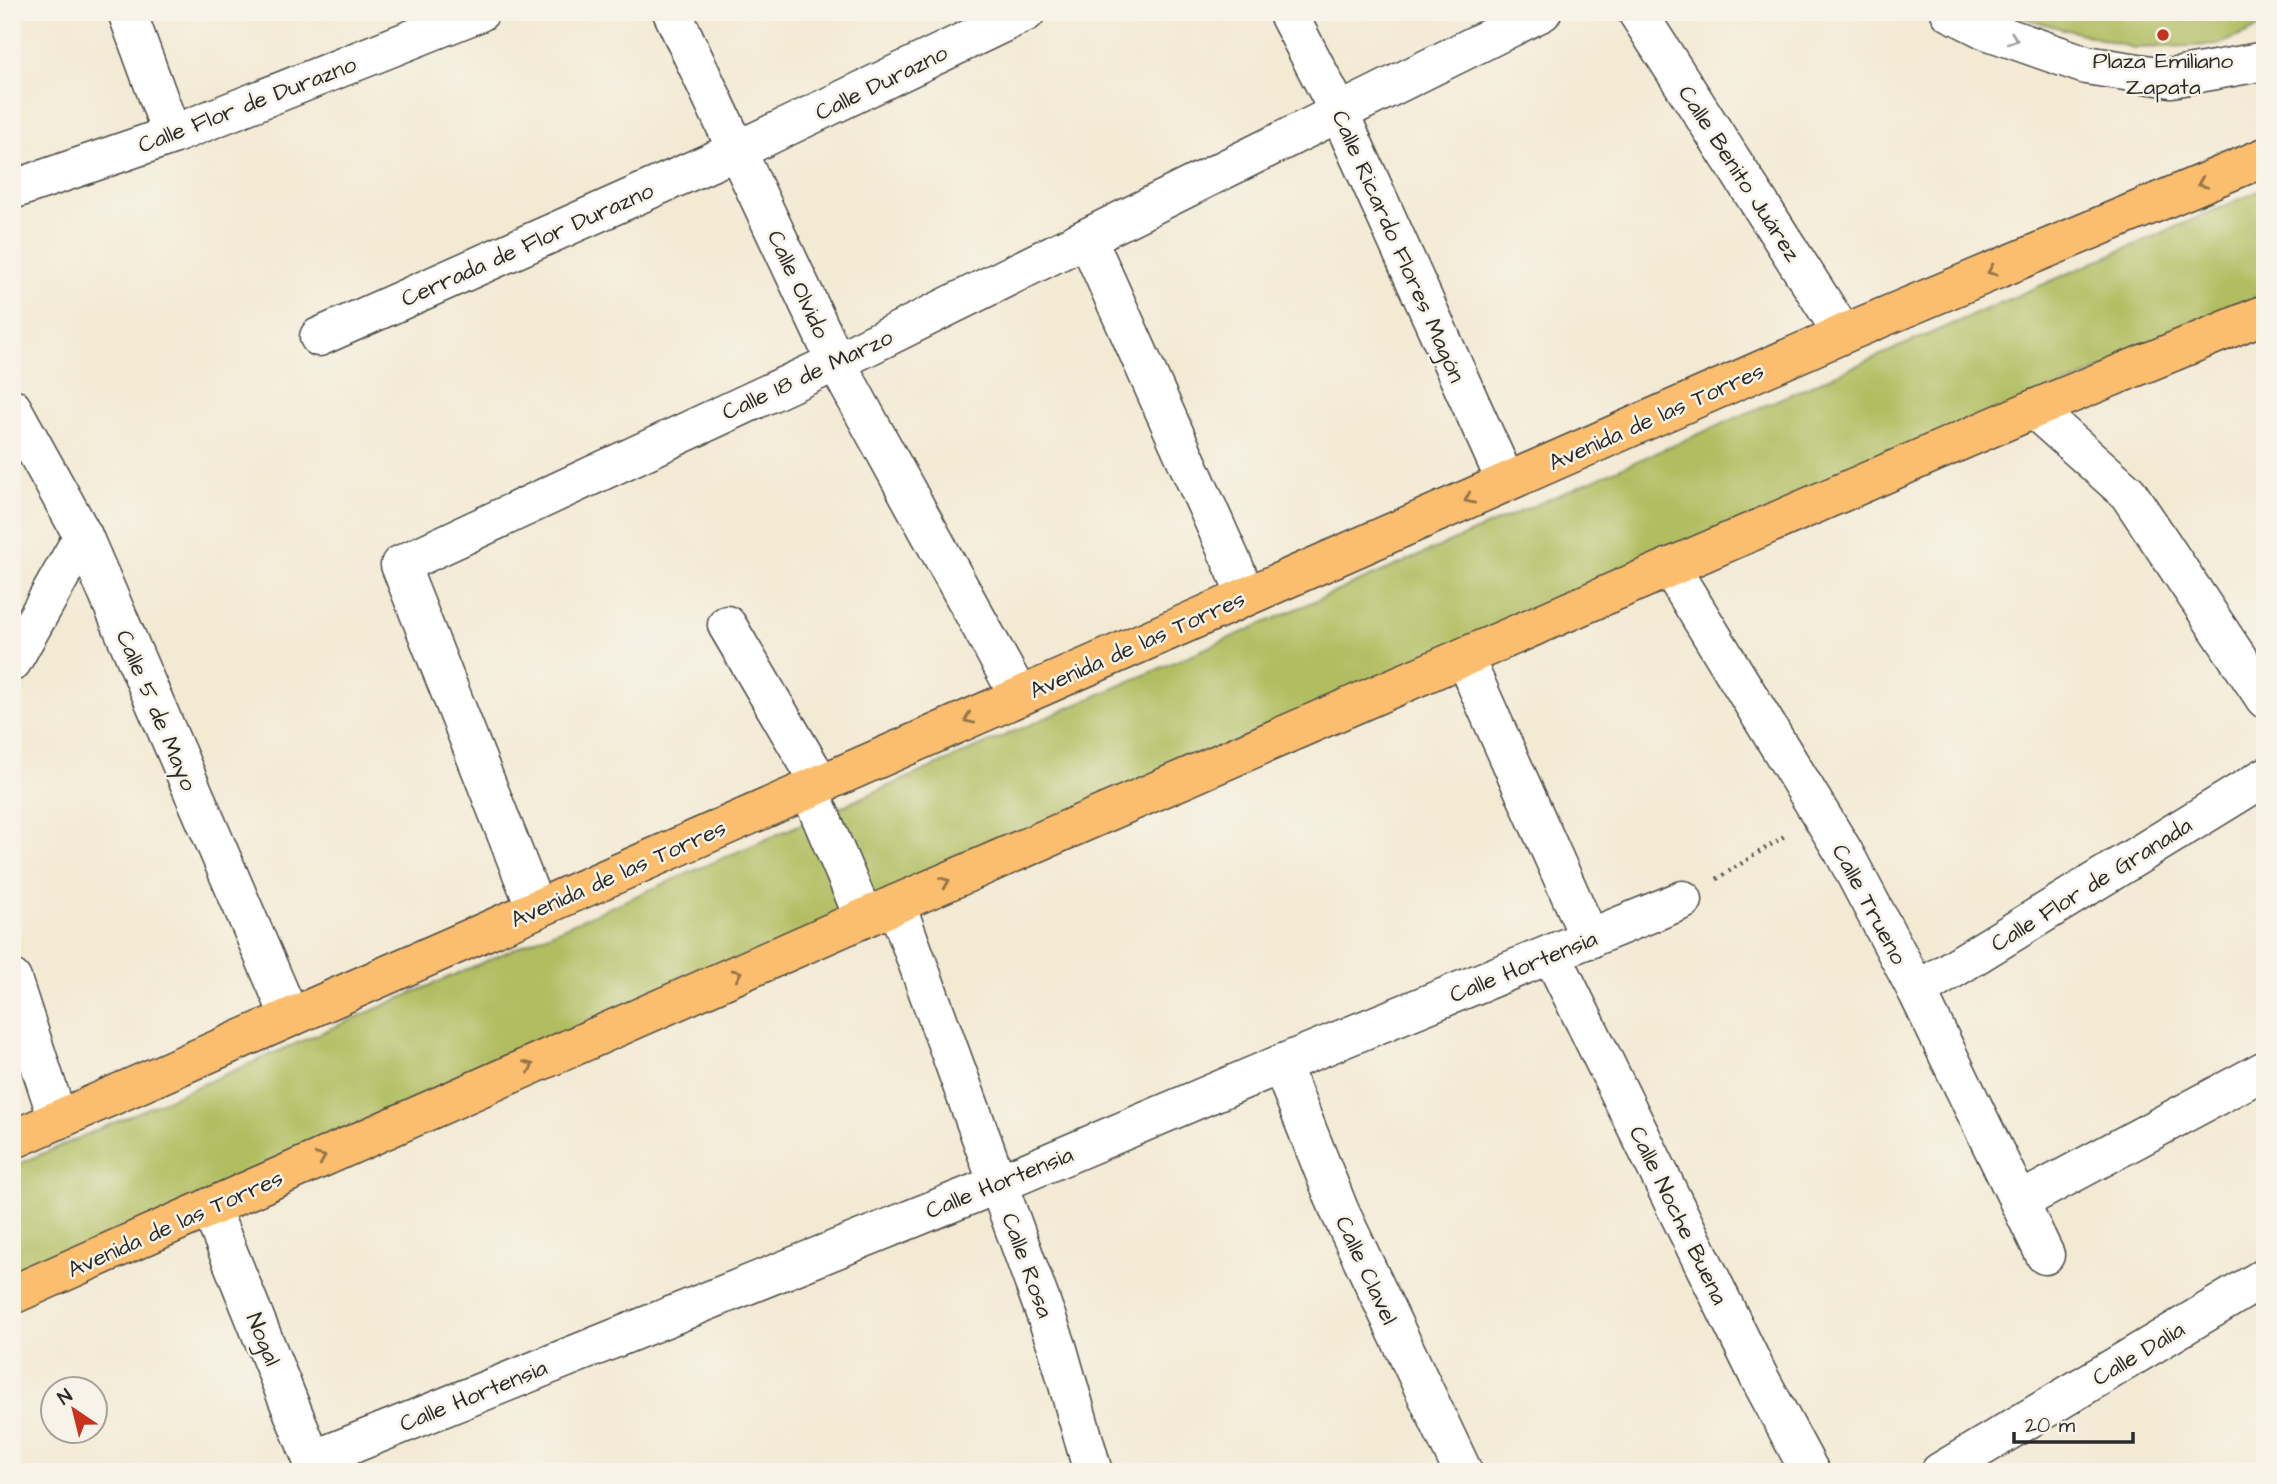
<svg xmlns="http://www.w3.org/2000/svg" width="2277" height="1484" font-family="'Architects Daughter',sans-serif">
	<rect width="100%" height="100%" fill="#f7f3e8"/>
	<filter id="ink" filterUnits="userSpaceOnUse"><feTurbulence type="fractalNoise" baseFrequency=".0143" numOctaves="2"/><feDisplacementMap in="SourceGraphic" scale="14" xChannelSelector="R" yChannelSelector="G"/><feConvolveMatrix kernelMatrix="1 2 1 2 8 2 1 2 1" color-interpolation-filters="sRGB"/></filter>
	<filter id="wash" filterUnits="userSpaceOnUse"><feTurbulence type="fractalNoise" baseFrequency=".00686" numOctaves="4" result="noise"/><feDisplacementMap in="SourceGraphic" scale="28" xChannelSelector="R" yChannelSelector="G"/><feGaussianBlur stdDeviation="1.57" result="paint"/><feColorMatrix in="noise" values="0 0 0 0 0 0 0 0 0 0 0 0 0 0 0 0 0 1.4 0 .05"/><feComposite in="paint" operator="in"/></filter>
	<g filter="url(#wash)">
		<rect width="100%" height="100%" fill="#f3ead4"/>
		<g fill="#b0bd60" stroke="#6e7446" stroke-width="2">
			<path d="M 2010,12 L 2265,12 L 2265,25 L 2218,45 L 2134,48 L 2019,17 Z"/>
			<path d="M 2265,188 L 2265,298 L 12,1282 L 12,1167 Z"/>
		</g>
	</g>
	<g filter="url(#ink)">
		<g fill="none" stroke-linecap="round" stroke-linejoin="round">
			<defs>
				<g id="minor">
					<path d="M 127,12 L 172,135"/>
					<path d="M 672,12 L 836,362 L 1019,696"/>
					<path d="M 1287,12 L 1339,112 L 1506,482"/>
					<path d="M 1637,12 L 1843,334"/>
					<path d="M 1950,12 L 1986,30 L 2086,65 L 2171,78 L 2265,61"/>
					<path d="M 12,190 L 172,135 L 480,12"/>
					<path d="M 1087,238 L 1247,596"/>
					<path d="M 319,337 L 736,151 L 1026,12"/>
					<path d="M 12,408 L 83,536 L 290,1017"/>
					<path d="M 2034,409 L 2128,493 L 2265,699"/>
					<path d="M 1670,567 L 1843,851 L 1917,991 L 2045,1255"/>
					<path d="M 727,625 L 811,768 L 822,783"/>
					<path d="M 1464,657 L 1590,939"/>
					<path d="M 12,662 L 83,536"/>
					<path d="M 809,789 L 864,918"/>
					<path d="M 896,904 L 1057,1346 L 1093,1472"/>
					<path d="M 536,909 L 400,565 L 836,362 L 1542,12"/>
					<path d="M 1552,955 L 1759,1377 L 1810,1472"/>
					<path d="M 12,979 L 58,1120"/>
					<path d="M 1917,991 L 2265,777"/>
					<path d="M 1281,1064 L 1340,1212 L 1463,1472"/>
					<path d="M 2019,1202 L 2265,1070"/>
					<path d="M 210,1207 L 317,1472"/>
					<path d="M 313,1460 L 998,1184 L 1281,1064 L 1683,900"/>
					<path d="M 1940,1472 L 2265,1277"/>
				</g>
				<g id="major">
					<path d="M 12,1140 L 1843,334 L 2265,157"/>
					<path d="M 12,1295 L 896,904 L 2034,409 L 2265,314"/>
				</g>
			</defs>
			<use href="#minor" stroke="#494844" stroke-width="41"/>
			<use href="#major" stroke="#494844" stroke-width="41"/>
			<path stroke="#494844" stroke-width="4.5" stroke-dasharray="2 5" stroke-linecap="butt" d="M 1717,879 L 1786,835"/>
			<use href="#minor" stroke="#fff" stroke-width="38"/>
			<use href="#major" stroke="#fbbd6e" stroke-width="38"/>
		</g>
		<defs><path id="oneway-chevron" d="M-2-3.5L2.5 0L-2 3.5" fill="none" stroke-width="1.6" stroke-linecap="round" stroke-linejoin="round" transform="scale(1.75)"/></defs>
		<use stroke="#a0a0a0" href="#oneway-chevron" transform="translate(2013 39) rotate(19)"/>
		<g stroke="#93744c">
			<use href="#oneway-chevron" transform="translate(2202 183) rotate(157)"/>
			<use href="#oneway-chevron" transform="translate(1992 271) rotate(157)"/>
			<use href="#oneway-chevron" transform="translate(1469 499) rotate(156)"/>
			<use href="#oneway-chevron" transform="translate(969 719) rotate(156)"/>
			<use href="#oneway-chevron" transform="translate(945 882) rotate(-23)"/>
			<use href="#oneway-chevron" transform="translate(737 974) rotate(-24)"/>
			<use href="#oneway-chevron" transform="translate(529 1066) rotate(-24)"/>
			<use href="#oneway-chevron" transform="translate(321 1158) rotate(-24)"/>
		</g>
	</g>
	<circle fill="#c8321e" stroke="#f7f3e8" stroke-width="2.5" cx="2163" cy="35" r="7"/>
	<g text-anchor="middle" stroke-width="5" stroke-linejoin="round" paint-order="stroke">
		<g font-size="23" fill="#2b2b2b" stroke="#f7f3e8">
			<text x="2163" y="68">Plaza Emiliano<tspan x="2163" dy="26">Zapata</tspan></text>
		</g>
		<g font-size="23" fill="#2b2b2b" stroke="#f7f3e8">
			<text transform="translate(881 82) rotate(-26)" y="8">Calle Durazno</text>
			<text transform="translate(247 104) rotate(-21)" y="8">Calle Flor de Durazno</text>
			<text transform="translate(1740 173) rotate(57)" y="8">Calle Benito Juárez</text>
			<text transform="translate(527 244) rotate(-24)" y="8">Cerrada de Flor Durazno</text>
			<text transform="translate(1399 246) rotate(66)" y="8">Calle Ricardo Flores Magón</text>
			<text transform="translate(799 284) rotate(65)" y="8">Calle Olvido</text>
			<text transform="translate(807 374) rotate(-25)" y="8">Calle 18 de Marzo</text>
			<text transform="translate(1656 416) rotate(-24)" y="8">Avenida de las Torres</text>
			<text transform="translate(1137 644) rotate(-24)" y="8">Avenida de las Torres</text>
			<text transform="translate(157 710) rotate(67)" y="8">Calle 5 de Mayo</text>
			<text transform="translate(618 873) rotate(-24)" y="8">Avenida de las Torres</text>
			<text transform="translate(2091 884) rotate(-32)" y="8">Calle Flor de Granada</text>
			<text transform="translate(1870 904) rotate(62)" y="8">Calle Trueno</text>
			<text transform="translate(1523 966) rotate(-22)" y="8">Calle Hortensia</text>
			<text transform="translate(999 1182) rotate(-22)" y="8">Calle Hortensia</text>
			<text transform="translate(1679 1215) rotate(64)" y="8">Calle Noche Buena</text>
			<text transform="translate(175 1223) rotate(-24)" y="8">Avenida de las Torres</text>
			<text transform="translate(1028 1265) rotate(70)" y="8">Calle Rosa</text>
			<text transform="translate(1367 1270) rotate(65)" y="8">Calle Clavel</text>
			<text transform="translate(264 1339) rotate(68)" y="8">Nogal</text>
			<text transform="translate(2138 1353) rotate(-31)" y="8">Calle Dalia</text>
			<text transform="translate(473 1395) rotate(-22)" y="8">Calle Hortensia</text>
		</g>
	</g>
	<rect width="2277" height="1484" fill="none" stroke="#f7f3e8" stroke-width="42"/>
	<g transform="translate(74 1410) rotate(325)"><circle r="33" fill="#f7f3e8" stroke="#a5a39c" stroke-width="2"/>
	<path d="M0-5L12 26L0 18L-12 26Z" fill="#c8321e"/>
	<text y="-10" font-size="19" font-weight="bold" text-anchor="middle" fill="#2b2b2b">N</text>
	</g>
	<path d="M2014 1432v10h119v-10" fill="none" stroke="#2b2b2b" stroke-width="3.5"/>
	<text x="2025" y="1432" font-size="21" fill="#2b2b2b" stroke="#f7f3e8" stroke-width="5" paint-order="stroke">20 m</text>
</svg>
